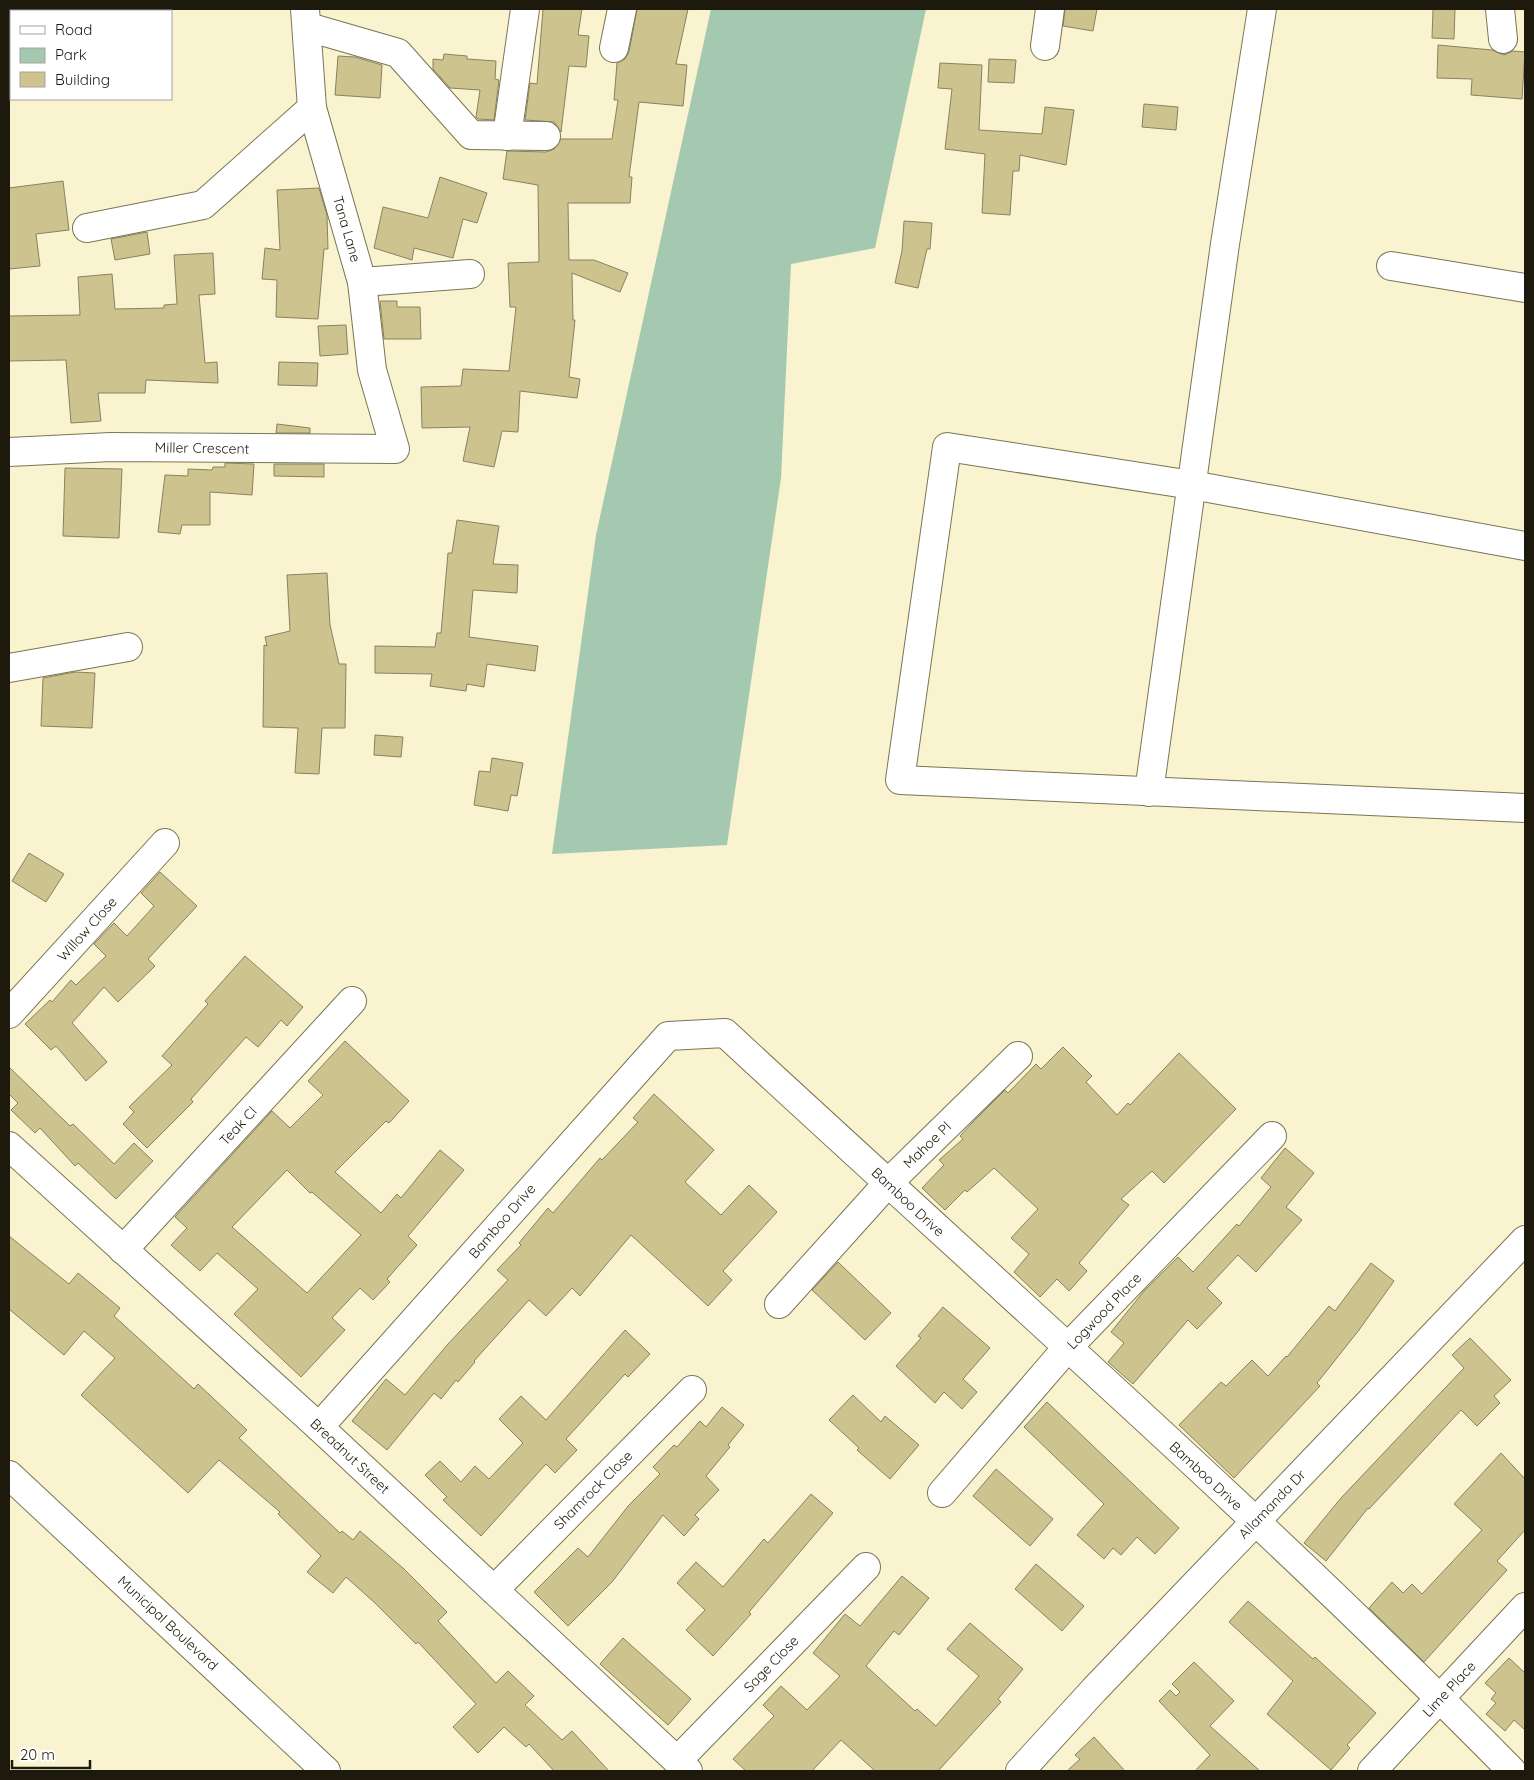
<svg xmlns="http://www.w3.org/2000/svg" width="1534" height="1780" font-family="Quicksand,sans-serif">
	<rect width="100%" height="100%" fill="#f9f3cf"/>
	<path fill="#a5c8b1" d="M 711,9 L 926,9 L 875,248 L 791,264 L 781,478 L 727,845 L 552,854 L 596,535 Z"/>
	<g fill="#ccc38e" stroke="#888261" fill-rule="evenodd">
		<path d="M 543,9 L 582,9 L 578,35 L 589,36 L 586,67 L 569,66 L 561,132 L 554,122 L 525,120 L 530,83 L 537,84 Z"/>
		<path d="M 637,9 L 688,9 L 676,64 L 687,65 L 683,106 L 639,102 L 629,177 L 632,177 L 630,203 L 568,203 L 569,260 L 594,260 L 628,273 L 620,292 L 572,273 L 573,320 L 575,320 L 569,377 L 580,379 L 577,398 L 520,391 L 518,432 L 502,431 L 494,467 L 463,461 L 470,427 L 422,428 L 421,387 L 461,386 L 463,369 L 509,371 L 516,307 L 510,307 L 508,263 L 539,262 L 538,185 L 503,179 L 507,151 L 546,152 L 554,149 L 561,139 L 612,139 L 618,100 L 614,100 L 617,63 L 625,59 L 629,52 Z"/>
		<path d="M 1065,9 L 1097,9 L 1093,31 L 1063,26 Z"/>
		<path d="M 1433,9 L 1455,9 L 1454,39 L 1432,38 Z"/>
		<path d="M 1438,45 L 1492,50 L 1504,55 L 1513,51 L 1525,52 L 1522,99 L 1471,95 L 1472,79 L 1437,78 Z"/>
		<path d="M 444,54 L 467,56 L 467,59 L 496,61 L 495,79 L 499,80 L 494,120 L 478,119 L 476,117 L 480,90 L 450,88 L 433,69 L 433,59 L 443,60 Z"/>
		<path d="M 338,56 L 355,57 L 382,65 L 380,98 L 335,95 Z"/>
		<path d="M 989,59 L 1016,60 L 1014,83 L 988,82 Z"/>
		<path d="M 940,63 L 982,65 L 979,130 L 1042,134 L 1045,107 L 1074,110 L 1066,165 L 1020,155 L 1019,171 L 1013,171 L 1010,215 L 982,213 L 985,154 L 945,149 L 952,89 L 938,88 Z"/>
		<path d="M 1144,104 L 1178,107 L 1176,130 L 1142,127 Z"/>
		<path d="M 440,177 L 487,193 L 477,223 L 463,219 L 453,258 L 414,248 L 412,260 L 374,248 L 383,207 L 428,218 Z"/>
		<path d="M 63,181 L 69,230 L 36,234 L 40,266 L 9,269 L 9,188 Z"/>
		<path d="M 319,188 L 327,215 L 328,249 L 324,249 L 318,319 L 276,317 L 277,280 L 262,279 L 265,248 L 280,250 L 277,190 Z"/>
		<path d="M 904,221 L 932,223 L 930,249 L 927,249 L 918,288 L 895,283 L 902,251 Z"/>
		<path d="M 147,232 L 150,254 L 115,260 L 111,239 Z"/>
		<path d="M 213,253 L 215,294 L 199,295 L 205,363 L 217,362 L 218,383 L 146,380 L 145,393 L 98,393 L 101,421 L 71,423 L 66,360 L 9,361 L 9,316 L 80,315 L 78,277 L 112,274 L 115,309 L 164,308 L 164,305 L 177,304 L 174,255 Z"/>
		<path d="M 380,301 L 397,301 L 397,307 L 420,307 L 421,339 L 384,339 Z"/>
		<path d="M 346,325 L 348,354 L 320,356 L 318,326 Z"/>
		<path d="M 279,362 L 318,363 L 317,386 L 278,385 Z"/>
		<path d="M 277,424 L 310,428 L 310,433 L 276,433 Z"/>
		<path d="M 225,463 L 254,464 L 252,495 L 210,492 L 210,525 L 182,525 L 180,534 L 158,532 L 165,475 L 188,476 L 188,469 L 212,470 L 213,467 L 225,467 Z"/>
		<path d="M 274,464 L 324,464 L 324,477 L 274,476 Z"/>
		<path d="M 65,468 L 122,469 L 119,538 L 63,536 Z"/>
		<path d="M 457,520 L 499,526 L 493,564 L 518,565 L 517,593 L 473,590 L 469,637 L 538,646 L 535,671 L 487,664 L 484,687 L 467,684 L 466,691 L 430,686 L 432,674 L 375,673 L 375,646 L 435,647 L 437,633 L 441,633 L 448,553 L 452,553 Z"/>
		<path d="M 327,573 L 330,625 L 339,664 L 346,664 L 345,728 L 322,728 L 319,774 L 295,773 L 298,728 L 263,727 L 264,645 L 267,646 L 265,637 L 290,631 L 287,575 Z"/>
		<path d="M 75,672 L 95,673 L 92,728 L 41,726 L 43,678 Z"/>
		<path d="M 375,735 L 403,737 L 401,757 L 374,755 Z"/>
		<path d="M 492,758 L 523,763 L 517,796 L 511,795 L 508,811 L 474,805 L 479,771 L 490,772 Z"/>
		<path d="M 29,853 L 64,874 L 46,902 L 12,881 Z"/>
		<path d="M 160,872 L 197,906 L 148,959 L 155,966 L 118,1002 L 104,987 L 72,1023 L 107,1062 L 86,1081 L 56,1046 L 51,1050 L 25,1024 L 50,1000 L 52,1002 L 71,980 L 76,985 L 106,956 L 94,944 L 114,923 L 127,936 L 154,906 L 141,893 Z"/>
		<path d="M 245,956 L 303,1007 L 287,1026 L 281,1020 L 258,1047 L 246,1037 L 191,1099 L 193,1102 L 147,1148 L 123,1124 L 134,1112 L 129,1107 L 172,1065 L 162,1056 L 208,1004 L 205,1001 Z"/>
		<path d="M 345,1041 L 409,1101 L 389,1123 L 386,1121 L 335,1172 L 381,1213 L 397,1194 L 401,1198 L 440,1150 L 464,1170 L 408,1236 L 417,1245 L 387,1279 L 390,1282 L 373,1300 L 360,1288 L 332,1318 L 345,1330 L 301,1377 L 234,1314 L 258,1289 L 217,1253 L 200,1271 L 171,1245 L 187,1228 L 175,1217 L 272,1111 L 290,1128 L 323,1095 L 308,1081 ZM 287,1170 L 310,1193 L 312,1192 L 361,1235 L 307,1293 L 232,1227 Z"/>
		<path d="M 1063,1047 L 1092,1076 L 1086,1082 L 1117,1115 L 1128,1103 L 1130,1105 L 1179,1053 L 1236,1109 L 1164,1183 L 1152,1171 L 1121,1199 L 1129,1205 L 1079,1263 L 1087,1271 L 1069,1291 L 1057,1279 L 1040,1297 L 1014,1272 L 1029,1254 L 1011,1238 L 1038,1209 L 994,1168 L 967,1192 L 965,1190 L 945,1210 L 922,1188 L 944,1165 L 939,1160 L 963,1139 L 960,1136 L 973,1122 L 1005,1090 L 1008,1093 L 1036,1064 L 1041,1069 Z"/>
		<path d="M 9,1067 L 70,1126 L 73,1124 L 114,1164 L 134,1143 L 153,1161 L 116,1199 L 78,1163 L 75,1166 L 40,1128 L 35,1133 L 11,1110 L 18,1103 L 9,1094 Z"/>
		<path d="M 654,1094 L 714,1150 L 685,1182 L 721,1215 L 749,1185 L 777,1212 L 723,1271 L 732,1280 L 708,1306 L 631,1235 L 580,1296 L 572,1288 L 546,1316 L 529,1300 L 474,1361 L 475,1362 L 458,1382 L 456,1380 L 441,1399 L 434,1393 L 387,1450 L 352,1421 L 386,1379 L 405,1395 L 448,1344 L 508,1280 L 497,1270 L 521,1245 L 519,1243 L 548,1208 L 553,1213 L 600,1158 L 602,1160 L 638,1122 L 633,1118 Z"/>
		<path d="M 1285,1148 L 1314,1173 L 1286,1207 L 1302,1220 L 1256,1272 L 1238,1255 L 1207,1288 L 1222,1303 L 1197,1329 L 1188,1320 L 1133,1384 L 1108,1362 L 1124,1343 L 1111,1332 L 1144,1291 L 1178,1257 L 1193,1272 L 1237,1224 L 1239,1226 L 1271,1187 L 1261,1178 Z"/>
		<path d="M 9,1236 L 69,1284 L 78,1273 L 120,1308 L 114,1316 L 194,1389 L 198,1384 L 247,1430 L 239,1438 L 340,1533 L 342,1531 L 353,1540 L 360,1531 L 404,1569 L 447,1612 L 438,1621 L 496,1683 L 508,1671 L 534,1696 L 525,1705 L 562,1740 L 572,1731 L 609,1771 L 554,1771 L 529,1744 L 526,1747 L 504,1727 L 478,1753 L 453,1727 L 476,1704 L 418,1642 L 416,1644 L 375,1603 L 346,1577 L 333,1593 L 307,1572 L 321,1556 L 278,1514 L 280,1512 L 219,1460 L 188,1493 L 81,1395 L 115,1358 L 84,1331 L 64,1355 L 9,1309 Z"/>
		<path d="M 838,1262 L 891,1313 L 865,1340 L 812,1290 Z"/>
		<path d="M 1371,1263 L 1394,1281 L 1359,1330 L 1317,1383 L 1320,1386 L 1234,1478 L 1179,1425 L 1221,1382 L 1226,1386 L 1252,1360 L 1268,1376 L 1286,1356 L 1287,1357 L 1329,1306 L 1335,1311 Z"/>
		<path d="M 943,1307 L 990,1348 L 963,1379 L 977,1392 L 962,1409 L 944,1392 L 935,1403 L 896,1366 L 921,1338 L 918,1336 Z"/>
		<path d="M 625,1330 L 650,1354 L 628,1377 L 625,1374 L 566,1439 L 577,1450 L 555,1473 L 546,1464 L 481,1536 L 443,1500 L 447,1497 L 425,1475 L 440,1461 L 461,1482 L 475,1466 L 489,1479 L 523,1443 L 499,1419 L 521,1396 L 546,1420 Z"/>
		<path d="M 1470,1338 L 1511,1380 L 1494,1396 L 1500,1403 L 1477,1426 L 1461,1410 L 1369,1509 L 1368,1508 L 1326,1561 L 1304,1543 L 1341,1498 L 1464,1368 L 1452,1355 Z"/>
		<path d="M 853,1395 L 881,1422 L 885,1416 L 919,1445 L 890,1479 L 857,1450 L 859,1448 L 829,1420 Z"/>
		<path d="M 1047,1402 L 1179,1528 L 1155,1554 L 1137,1537 L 1121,1555 L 1113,1548 L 1104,1559 L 1077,1535 L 1104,1504 L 1024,1427 Z"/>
		<path d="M 722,1407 L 744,1425 L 728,1445 L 730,1447 L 706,1476 L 719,1490 L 695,1515 L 699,1519 L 684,1536 L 663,1515 L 612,1582 L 568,1626 L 534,1592 L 578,1548 L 588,1557 L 629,1505 L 660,1474 L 653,1467 L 674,1445 L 677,1447 L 700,1421 L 706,1427 Z"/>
		<path d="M 1501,1453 L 1525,1479 L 1525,1530 L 1497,1561 L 1507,1570 L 1424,1662 L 1369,1608 L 1392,1582 L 1403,1593 L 1412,1584 L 1422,1594 L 1482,1530 L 1454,1504 Z"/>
		<path d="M 996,1469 L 1053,1519 L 1030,1546 L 973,1496 Z"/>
		<path d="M 811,1494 L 833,1513 L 749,1612 L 751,1614 L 713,1656 L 686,1630 L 705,1610 L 677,1583 L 696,1562 L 723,1587 L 764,1539 L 768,1543 Z"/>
		<path d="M 1036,1564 L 1084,1606 L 1062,1631 L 1015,1589 Z"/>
		<path d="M 902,1576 L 929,1598 L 899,1635 L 894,1631 L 866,1666 L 915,1711 L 917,1709 L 936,1726 L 979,1676 L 947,1649 L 970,1623 L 1023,1669 L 998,1699 L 1001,1702 L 938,1771 L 875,1771 L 841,1740 L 812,1771 L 746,1771 L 733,1759 L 774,1716 L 763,1705 L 781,1686 L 807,1710 L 840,1676 L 813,1653 L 845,1614 L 860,1626 Z"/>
		<path d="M 1248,1601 L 1313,1659 L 1315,1657 L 1376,1713 L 1347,1745 L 1350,1748 L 1331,1770 L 1267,1714 L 1293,1681 L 1229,1622 Z"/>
		<path d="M 623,1638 L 691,1699 L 668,1725 L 600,1664 Z"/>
		<path d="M 1509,1658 L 1525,1673 L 1525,1730 L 1514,1720 L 1505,1731 L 1486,1714 L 1496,1703 L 1491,1699 L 1496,1693 L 1485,1683 Z"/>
		<path d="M 1194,1662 L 1234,1701 L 1210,1726 L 1260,1771 L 1195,1771 L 1210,1755 L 1159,1701 L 1170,1690 L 1176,1696 L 1180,1692 L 1172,1684 Z"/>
		<path d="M 1094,1737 L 1125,1771 L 1067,1771 L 1080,1759 L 1075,1755 Z"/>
	</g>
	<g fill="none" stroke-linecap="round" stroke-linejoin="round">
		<defs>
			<g id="street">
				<path d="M 1500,9 L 1503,39"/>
				<path d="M 308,27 L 398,53 L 471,135 L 546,136"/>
				<path d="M 1045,46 L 1050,9"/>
				<path d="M 614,48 L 622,9"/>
				<path d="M 507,136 L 525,9"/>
				<path d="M 87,228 L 203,205 L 312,108"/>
				<path d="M 1391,266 L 1525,288"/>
				<path d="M 362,282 L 470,274"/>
				<path d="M 9,452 L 111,447 L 395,449 L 372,370 L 362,282 L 312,108 L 305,9"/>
				<path d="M 1525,546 L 1192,485 L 947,447 L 900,780 L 1525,808"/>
				<path d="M 9,668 L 128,647"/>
				<path d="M 1149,792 L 1225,244 L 1262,9"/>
				<path d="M 9,1014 L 165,843"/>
				<path d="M 9,1146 L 319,1427 L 688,1771"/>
				<path d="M 123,1250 L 352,1001"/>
				<path d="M 779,1304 L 887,1184 L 1018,1056"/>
				<path d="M 319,1427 L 668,1036 L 725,1033 C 988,1277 1260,1515 1512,1771"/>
				<path d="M 942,1493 L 1067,1348 L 1272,1136"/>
				<path d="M 494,1590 L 692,1390"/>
				<path d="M 677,1761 L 866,1567"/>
				<path d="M 1020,1771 L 1094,1690 L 1525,1240"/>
				<path d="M 1372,1771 L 1525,1607"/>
			</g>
			<path id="primary" d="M 9,1475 L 326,1771"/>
		</defs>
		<use href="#street" stroke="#7a7555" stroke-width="30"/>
		<use href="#primary" stroke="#7a7555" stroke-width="30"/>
		<use href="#street" stroke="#fff" stroke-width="28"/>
		<use href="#primary" stroke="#fff" stroke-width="28"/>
	</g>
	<g text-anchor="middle" stroke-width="4" stroke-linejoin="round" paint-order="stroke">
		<g font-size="14" fill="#1d1a0d" stroke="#fff">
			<text transform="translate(347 229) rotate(74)" y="5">Tana Lane</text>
			<text transform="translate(202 448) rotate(1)" y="5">Miller Crescent</text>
			<text transform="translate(87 929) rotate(-48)" y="5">Willow Close</text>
			<text transform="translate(238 1126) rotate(-47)" y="5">Teak Cl</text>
			<text transform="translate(927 1145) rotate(-44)" y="5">Mahoe Pl</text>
			<text transform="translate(908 1202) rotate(43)" y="5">Bamboo Drive</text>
			<text transform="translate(502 1221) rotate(-49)" y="5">Bamboo Drive</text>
			<text transform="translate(1104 1311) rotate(-46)" y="5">Logwood Place</text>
			<text transform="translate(350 1456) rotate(43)" y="5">Breadnut Street</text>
			<text transform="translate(1206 1476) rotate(43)" y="5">Bamboo Drive</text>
			<text transform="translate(593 1490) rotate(-45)" y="5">Shamrock Close</text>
			<text transform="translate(1272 1504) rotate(-46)" y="5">Allamanda Dr</text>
			<text transform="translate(168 1623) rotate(43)" y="5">Municipal Boulevard</text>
			<text transform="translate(771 1664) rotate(-46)" y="5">Sage Close</text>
			<text transform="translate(1449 1689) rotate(-47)" y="5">Lime Place</text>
		</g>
	</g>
	<rect width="1534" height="1780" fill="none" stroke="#1d1a0d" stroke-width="20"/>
	<rect x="10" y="10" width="162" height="90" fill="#ffffff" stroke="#a5a39e"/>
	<rect x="20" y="26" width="25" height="8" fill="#ffffff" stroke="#a5a39e"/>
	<text x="55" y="35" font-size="15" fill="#1d1a0d">Road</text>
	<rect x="20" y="48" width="25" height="15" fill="#a5c8b1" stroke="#a5a39e"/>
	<text x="55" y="60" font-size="15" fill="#1d1a0d">Park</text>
	<rect x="20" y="72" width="25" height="15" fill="#ccc38e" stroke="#a5a39e"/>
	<text x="55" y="85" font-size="15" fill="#1d1a0d">Building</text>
	<path d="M12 1760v8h78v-8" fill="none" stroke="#1d1a0d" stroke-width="2.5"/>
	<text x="20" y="1760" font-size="15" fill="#1d1a0d" stroke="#ffffff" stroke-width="4" paint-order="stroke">20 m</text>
</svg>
